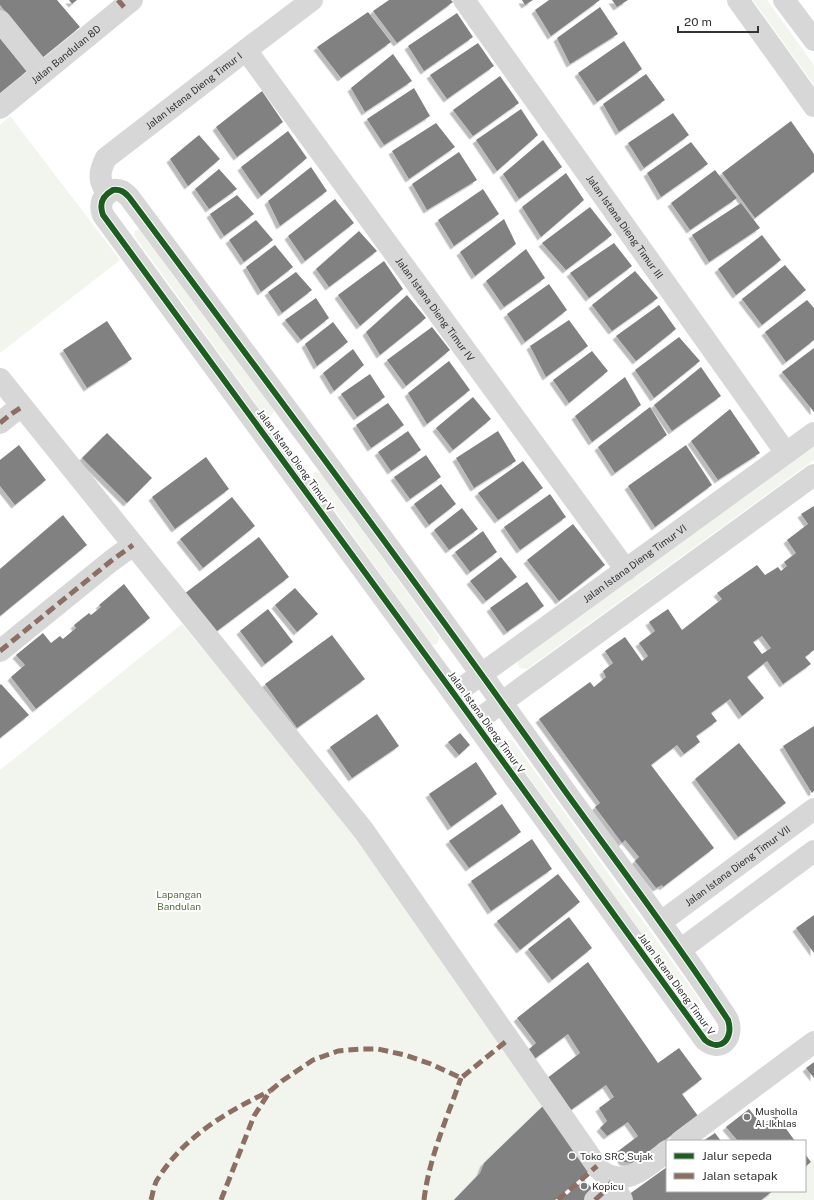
<svg xmlns="http://www.w3.org/2000/svg" width="814" height="1200" font-family="'Public Sans',sans-serif">
	<defs>
		<filter id="shadow"><feDropShadow dx="-3.5" dy="3.5" stdDeviation="0" flood-color="#0004"/></filter>
	</defs>
	<rect width="100%" height="100%" fill="#fff"/>
	<g fill="#f1f5ed">
		<path d="M 753,0 L 767,0 L 814,65 L 814,85 Z"/>
		<path d="M 10,116 L 120,260 L 0,353 L 0,125 Z"/>
		<path d="M 139,229 L 144,232 L 273,409 L 274,411 L 271,416 L 267,417 L 264,415 L 135,237 L 134,234 L 135,231 Z"/>
		<path d="M 814,447 L 814,460 L 527,669 L 520,668 L 517,664 L 520,658 Z"/>
		<path d="M 316,471 L 322,474 L 439,637 L 439,640 L 437,644 L 433,645 L 430,643 L 314,481 C 313,477 312,474 316,471 Z"/>
		<path d="M 182,624 L 351,828 L 543,1106 L 484,1163 L 480,1173 L 454,1200 L 0,1200 L 0,770 Z"/>
		<path d="M 508,740 L 511,740 L 513,741 L 699,999 L 700,1004 L 698,1007 L 693,1007 L 690,1004 L 506,745 L 506,742 Z"/>
		<path d="M 814,1160 L 814,1200 L 761,1200 L 773,1191 L 805,1191 L 805,1167 Z"/>
	</g>
	<g fill="#818181" fill-rule="evenodd" filter="url(#shadow)">
		<path d="M 0,0 L 57,0 L 80,27 L 42,58 L 0,5 Z"/>
		<path d="M 69,0 L 77,0 L 72,4 Z"/>
		<path d="M 389,0 L 451,0 L 453,2 L 397,43 L 373,11 Z"/>
		<path d="M 522,0 L 533,0 L 525,5 Z"/>
		<path d="M 549,0 L 600,0 L 551,36 L 535,10 Z"/>
		<path d="M 612,0 L 628,0 L 617,7 Z"/>
		<path d="M 600,7 L 618,34 L 570,64 L 557,38 Z"/>
		<path d="M 368,12 L 391,42 L 341,78 L 317,47 Z"/>
		<path d="M 457,13 L 473,37 L 424,71 L 408,46 Z"/>
		<path d="M 0,38 L 27,71 L 0,93 Z"/>
		<path d="M 624,41 L 642,69 L 597,102 L 578,73 Z"/>
		<path d="M 478,43 L 494,66 L 447,99 L 430,75 Z"/>
		<path d="M 393,54 L 412,81 L 365,112 L 351,88 Z"/>
		<path d="M 646,74 L 665,100 L 619,132 L 603,104 Z"/>
		<path d="M 500,76 L 519,103 L 473,136 L 453,110 Z"/>
		<path d="M 414,88 L 430,116 L 384,145 L 367,119 Z"/>
		<path d="M 262,91 L 283,122 L 237,157 L 216,127 Z"/>
		<path d="M 521,109 L 538,135 L 497,171 L 476,140 Z"/>
		<path d="M 673,113 L 689,135 L 644,168 L 628,143 Z"/>
		<path d="M 791,121 L 814,154 L 814,172 L 755,218 L 722,173 Z"/>
		<path d="M 436,123 L 455,147 L 409,179 L 392,151 Z"/>
		<path d="M 288,131 L 307,158 L 261,196 L 241,167 Z"/>
		<path d="M 199,135 L 220,159 L 188,186 L 170,159 Z"/>
		<path d="M 543,140 L 562,167 L 519,199 L 503,174 Z"/>
		<path d="M 691,142 L 708,164 L 661,197 L 647,173 Z"/>
		<path d="M 459,152 L 477,180 L 427,210 L 412,184 Z"/>
		<path d="M 311,167 L 327,191 L 280,226 L 268,201 Z"/>
		<path d="M 219,169 L 237,189 L 209,209 L 195,189 Z"/>
		<path d="M 715,170 L 737,198 L 690,230 L 671,203 Z"/>
		<path d="M 566,173 L 584,200 L 541,237 L 522,207 Z"/>
		<path d="M 483,189 L 499,214 L 454,246 L 438,220 Z"/>
		<path d="M 237,195 L 254,214 L 224,236 L 210,214 Z"/>
		<path d="M 335,199 L 354,223 L 305,261 L 288,236 Z"/>
		<path d="M 741,203 L 760,228 L 709,262 L 692,235 Z"/>
		<path d="M 590,207 L 612,235 L 566,270 L 542,243 Z"/>
		<path d="M 504,219 L 516,244 L 475,276 L 460,252 Z"/>
		<path d="M 256,220 L 273,240 L 244,262 L 229,240 Z"/>
		<path d="M 359,231 L 377,251 L 329,287 L 316,269 Z"/>
		<path d="M 762,235 L 781,260 L 736,295 L 718,269 Z"/>
		<path d="M 614,243 L 632,266 L 589,298 L 570,273 Z"/>
		<path d="M 275,245 L 293,267 L 261,292 L 246,267 Z"/>
		<path d="M 526,249 L 545,278 L 504,307 L 486,281 Z"/>
		<path d="M 384,261 L 403,289 L 360,326 L 338,295 Z"/>
		<path d="M 785,265 L 806,290 L 762,325 L 742,299 Z"/>
		<path d="M 635,271 L 658,298 L 612,331 L 592,305 Z"/>
		<path d="M 296,272 L 312,290 L 282,313 L 268,292 Z"/>
		<path d="M 549,284 L 567,310 L 525,342 L 507,314 Z"/>
		<path d="M 407,295 L 426,318 L 380,355 L 366,332 Z"/>
		<path d="M 316,298 L 329,318 L 301,340 L 285,320 Z"/>
		<path d="M 807,300 L 814,308 L 814,340 L 786,362 L 765,332 Z"/>
		<path d="M 659,305 L 676,329 L 636,361 L 616,336 Z"/>
		<path d="M 569,320 L 588,346 L 546,377 L 530,346 Z"/>
		<path d="M 107,321 L 132,359 L 87,388 L 63,350 Z"/>
		<path d="M 333,322 L 348,342 L 317,366 L 305,344 Z"/>
		<path d="M 432,327 L 450,350 L 406,386 L 387,360 Z"/>
		<path d="M 679,337 L 700,361 L 654,398 L 635,370 Z"/>
		<path d="M 814,348 L 814,412 L 782,372 Z"/>
		<path d="M 353,349 L 364,365 L 334,391 L 323,373 Z"/>
		<path d="M 592,351 L 608,371 L 569,403 L 553,380 Z"/>
		<path d="M 449,361 L 470,390 L 427,424 L 408,393 Z"/>
		<path d="M 701,367 L 721,396 L 672,431 L 654,405 Z"/>
		<path d="M 370,374 L 385,397 L 357,417 L 341,394 Z"/>
		<path d="M 625,377 L 641,405 L 592,442 L 575,416 Z"/>
		<path d="M 473,397 L 491,419 L 453,450 L 436,428 Z"/>
		<path d="M 388,403 L 404,425 L 371,448 L 356,425 Z"/>
		<path d="M 650,407 L 667,435 L 615,473 L 598,447 Z"/>
		<path d="M 730,409 L 760,453 L 718,480 L 691,441 Z"/>
		<path d="M 408,431 L 421,450 L 391,471 L 378,452 Z"/>
		<path d="M 498,431 L 516,461 L 474,488 L 456,458 Z"/>
		<path d="M 107,433 L 152,478 L 127,503 L 82,458 Z"/>
		<path d="M 19,445 L 46,480 L 15,505 L 0,486 L 0,460 Z"/>
		<path d="M 686,445 L 712,485 L 655,527 L 628,486 Z"/>
		<path d="M 426,455 L 441,477 L 410,499 L 394,477 Z"/>
		<path d="M 206,457 L 229,489 L 175,529 L 152,497 Z"/>
		<path d="M 523,461 L 543,488 L 498,520 L 478,493 Z"/>
		<path d="M 441,484 L 456,504 L 429,525 L 414,504 Z"/>
		<path d="M 550,494 L 566,517 L 520,550 L 504,527 Z"/>
		<path d="M 232,497 L 255,526 L 203,568 L 180,539 Z"/>
		<path d="M 814,506 L 814,650 L 805,657 L 811,664 L 783,684 L 767,661 L 747,677 L 764,698 L 742,716 L 730,699 L 711,713 L 717,721 L 696,736 L 700,742 L 684,754 L 677,745 L 651,765 L 714,848 L 663,887 L 662,885 L 656,888 L 635,861 L 639,857 L 625,840 L 622,843 L 595,807 L 600,803 L 539,719 L 590,682 L 594,687 L 606,677 L 603,671 L 613,663 L 605,651 L 625,637 L 642,661 L 648,656 L 639,643 L 655,631 L 649,622 L 668,609 L 682,630 L 722,599 L 717,593 L 757,565 L 765,575 L 778,567 L 781,571 L 787,566 L 784,562 L 796,553 L 787,540 L 808,524 L 801,514 ZM 762,636 L 771,648 L 762,654 L 753,642 Z"/>
		<path d="M 462,508 L 478,529 L 449,550 L 434,530 Z"/>
		<path d="M 63,515 L 87,545 L 0,616 L 0,569 Z"/>
		<path d="M 573,524 L 605,565 L 559,601 L 527,560 Z"/>
		<path d="M 483,531 L 497,552 L 470,572 L 455,552 Z"/>
		<path d="M 259,537 L 289,577 L 213,634 L 184,594 Z"/>
		<path d="M 501,557 L 517,577 L 486,601 L 470,581 Z"/>
		<path d="M 527,582 L 544,606 L 507,632 L 490,608 Z"/>
		<path d="M 124,584 L 150,618 L 36,709 L 11,677 L 25,665 L 16,655 L 43,633 L 51,643 L 60,636 L 63,639 L 76,628 L 74,625 L 89,613 L 91,615 L 101,607 L 99,605 Z"/>
		<path d="M 295,588 L 318,614 L 297,632 L 275,605 Z"/>
		<path d="M 268,609 L 293,642 L 265,664 L 240,631 Z"/>
		<path d="M 332,635 L 365,679 L 297,728 L 265,684 Z"/>
		<path d="M 1,684 L 29,715 L 0,738 L 0,685 Z"/>
		<path d="M 377,714 L 399,746 L 352,778 L 330,747 Z"/>
		<path d="M 814,726 L 814,791 L 812,793 L 783,746 Z"/>
		<path d="M 460,733 L 470,745 L 459,755 L 448,742 Z"/>
		<path d="M 739,743 L 786,803 L 738,837 L 695,779 Z"/>
		<path d="M 476,762 L 497,794 L 451,827 L 429,794 Z"/>
		<path d="M 502,804 L 521,832 L 469,868 L 449,841 Z"/>
		<path d="M 532,839 L 552,869 L 491,911 L 471,881 Z"/>
		<path d="M 558,874 L 580,902 L 520,950 L 497,921 Z"/>
		<path d="M 814,915 L 814,953 L 796,928 Z"/>
		<path d="M 569,917 L 592,948 L 552,980 L 528,949 Z"/>
		<path d="M 588,962 L 658,1063 L 679,1048 L 702,1079 L 682,1094 L 698,1116 L 633,1163 L 623,1162 L 617,1152 L 638,1136 L 628,1122 L 607,1136 L 600,1128 L 607,1121 L 599,1108 L 614,1097 L 606,1085 L 568,1112 L 546,1079 L 580,1053 L 568,1034 L 533,1060 L 527,1051 L 536,1043 L 517,1018 Z"/>
		<path d="M 814,1062 L 814,1078 L 806,1068 Z"/>
		<path d="M 543,1106 L 589,1171 L 555,1200 L 454,1200 L 480,1173 L 484,1163 Z"/>
		<path d="M 749,1109 L 762,1125 L 776,1115 L 795,1141 L 738,1141 L 726,1127 Z"/>
		<path d="M 715,1133 L 721,1141 L 703,1141 Z"/>
		<path d="M 805,1154 L 811,1162 L 805,1167 Z"/>
		<path d="M 667,1167 L 667,1191 L 773,1191 L 761,1200 L 631,1200 L 628,1195 Z"/>
		<path d="M 584,1180 L 596,1192 L 588,1200 L 561,1200 Z"/>
	</g>
	<g fill="none" stroke-linecap="round" stroke-linejoin="round">
		<g stroke="#d7d7d7" stroke-width="22">
			<path id="s1" d="M 464,0 L 786,453"/>
			<path d="M 738,0 L 814,106"/>
			<path d="M 784,0 L 814,40"/>
			<path d="M 0,21 L 42,73"/>
			<path id="s2" d="M 246,50 L 626,570"/>
			<path id="s3" d="M 0,108 L 132,0"/>
			<path d="M 113,190 C 121,189 124,192 129,197 C 276,394 423,591 565,791 C 620,867 677,942 728,1020 C 734,1038 721,1053 705,1040 L 454,694 L 103,215 C 99,204 102,196 113,190 Z"/>
			<path id="s4" d="M 107,193 C 98,180 99,172 106,158 L 246,50 L 312,0"/>
			<path d="M 0,379 L 364,831 L 599,1169 C 622,1191 648,1166 667,1151"/>
			<path d="M 0,423 L 11,414 L 22,407"/>
			<path d="M 0,651 L 111,561 L 133,545"/>
			<path id="s5" d="M 454,694 L 814,433"/>
			<path d="M 475,722 L 814,475"/>
			<path id="s6" d="M 661,922 L 814,809"/>
			<path d="M 680,950 L 814,851"/>
			<path d="M 681,1141 L 814,1042"/>
			<path d="M 614,1178 L 616,1189 L 622,1200"/>
			<path d="M 595,1200 L 607,1189 L 614,1178"/>
		</g>
		<g stroke="#8d6e63" stroke-width="5" stroke-dasharray="10 5" stroke-linecap="butt">
			<path d="M 118,0 L 124,7"/>
			<path d="M 0,423 L 11,414 L 22,407"/>
			<path d="M 0,651 L 111,561 L 133,545"/>
			<path d="M 151,1200 C 153,1193 154,1183 159,1177 C 185,1136 228,1111 270,1091"/>
			<path d="M 221,1200 L 254,1116 L 270,1091 L 282,1081 L 313,1060 L 338,1051 L 361,1049 L 378,1049 L 405,1055 L 431,1064 L 461,1078 L 509,1039"/>
			<path d="M 424,1200 C 429,1158 447,1118 461,1078"/>
			<path d="M 558,1200 L 597,1166"/>
			<path d="M 595,1200 L 607,1189 L 614,1178"/>
		</g>
		<defs>
			<path id="cycleway" d="M 113,190 C 121,189 124,192 129,197 C 276,394 423,591 565,791 C 620,867 677,942 728,1020 C 734,1038 721,1053 705,1040 L 454,694 L 103,215 C 99,204 102,196 113,190 Z"/>
		</defs>
		<use href="#cycleway" stroke="#fff" stroke-width="8"/>
		<use href="#cycleway" stroke="#1b5e20" stroke-width="6"/>
	</g>
	<g fill="#7a7a7a" stroke="#fff" stroke-width="1.5">
		<circle cx="747" cy="1117" r="4"/>
		<circle cx="572" cy="1156" r="4"/>
		<circle cx="584" cy="1186" r="4"/>
	</g>
	<g text-anchor="middle" stroke-width="4" stroke-linejoin="round" paint-order="stroke">
		<g font-size="10" fill="#333" stroke="#fff">
			<text dy="4" stroke="none"><textPath href="#s3" startOffset="85">Jalan Bandulan 8D</textPath></text>
			<text dy="4" stroke="none"><textPath href="#s4" startOffset="148">Jalan Istana Dieng Timur I</textPath></text>
			<text dy="4" stroke="none"><textPath href="#s1" startOffset="278">Jalan Istana Dieng Timur III</textPath></text>
			<text dy="4" stroke="none"><textPath href="#s2" startOffset="321">Jalan Istana Dieng Timur IV</textPath></text>
			<text transform="translate(296 460) rotate(54)" y="4">Jalan Istana Dieng Timur V</text>
			<text dy="4" stroke="none"><textPath href="#s5" startOffset="223">Jalan Istana Dieng Timur VI</textPath></text>
			<text transform="translate(487 722) rotate(54)" y="4">Jalan Istana Dieng Timur V</text>
			<text dy="4" stroke="none"><textPath href="#s6" startOffset="95">Jalan Istana Dieng Timur VII</textPath></text>
			<text transform="translate(677 984) rotate(54)" y="4">Jalan Istana Dieng Timur V</text>
		</g>
		<g font-size="10" fill="#56703f" stroke="#fff">
			<text x="179" y="898">Lapangan<tspan x="179" dy="12">Bandulan</tspan></text>
		</g>
		<g font-size="10" fill="#333" stroke="#fff" text-anchor="start">
			<text x="755" y="1115">Musholla<tspan x="755" dy="12">Al-Ikhlas</tspan></text>
			<text x="580" y="1160">Toko SRC Sujak</text>
			<text x="592" y="1190">Kopicu</text>
		</g>
	</g>
	<rect x="666" y="1140" width="140" height="52" fill="#ffffff" stroke="#adadad"/>
	<rect x="674" y="1153" width="20" height="6" fill="#1b5e20" stroke="#adadad"/>
	<text x="702" y="1160" font-size="12" fill="#333333">Jalur sepeda</text>
	<rect x="674" y="1173" width="20" height="6" fill="#8d6e63" stroke="#adadad"/>
	<text x="702" y="1180" font-size="12" fill="#333333">Jalan setapak</text>
	<path d="M678 26v6h80v-6" fill="none" stroke="#333333" stroke-width="2"/>
	<text x="684" y="26" font-size="12" fill="#333333" stroke="#ffffff" stroke-width="3" paint-order="stroke">20 m</text>
</svg>
